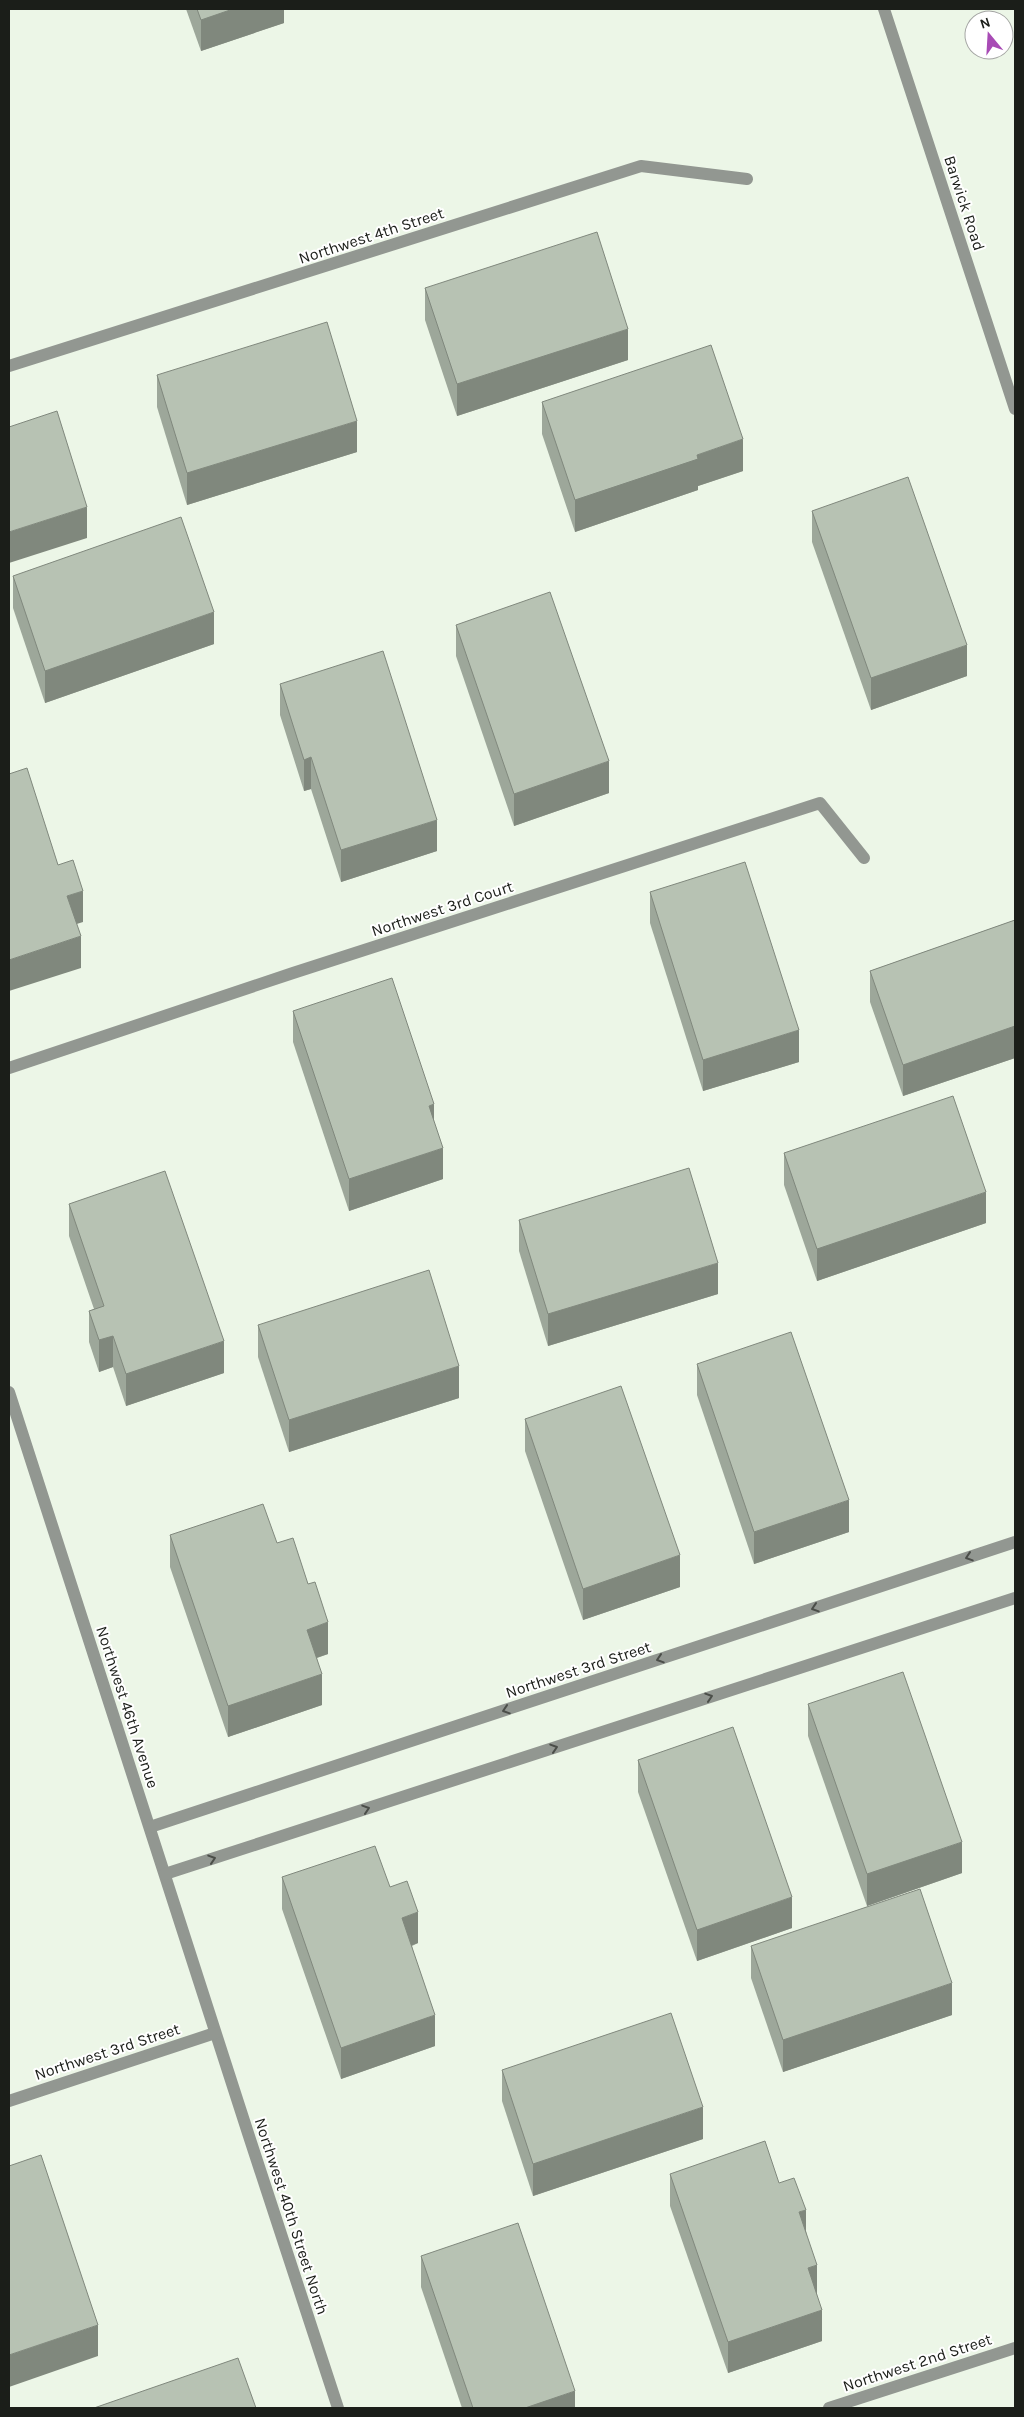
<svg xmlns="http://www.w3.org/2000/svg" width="1024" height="2417" font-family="Karla,sans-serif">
	<rect width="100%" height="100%" fill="#ecf6e7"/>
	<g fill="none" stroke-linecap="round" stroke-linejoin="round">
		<g stroke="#929791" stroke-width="12">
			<path d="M 9,366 L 641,166 L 747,179"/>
			<path d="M 9,1068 L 293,973 L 820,803 L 864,858"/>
			<path d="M 9,1392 C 119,1730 226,2070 338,2408"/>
			<path d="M 150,1827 L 1015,1542"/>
			<path d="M 165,1874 L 1015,1598"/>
			<path d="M 9,2101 L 215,2033"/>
			<path d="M 829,2408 L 1015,2348"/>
		</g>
		<path stroke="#929791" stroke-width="12" d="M 884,9 L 1015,409"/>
	</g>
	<g fill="#9da79a">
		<path d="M 186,9 L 284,9 L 284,23 L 201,51 Z"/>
		<path d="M 425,288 L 628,360 L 457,416 L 425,320 Z"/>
		<path d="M 157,375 L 357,452 L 187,505 L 157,407 Z"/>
		<path d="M 542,402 L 743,471 L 698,486 L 698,490 L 575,532 L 542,434 Z"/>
		<path d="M 812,511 L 967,676 L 871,710 L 812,542 Z"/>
		<path d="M 13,576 L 214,644 L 45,703 L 13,608 Z"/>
		<path d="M 456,625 L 609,793 L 514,826 L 456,656 Z"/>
		<path d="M 280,684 L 437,851 L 341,882 L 311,789 L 304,791 L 280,715 Z"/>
		<path d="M 650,892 L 799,1062 L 703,1091 L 650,923 Z"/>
		<path d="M 1015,920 L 1015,1058 L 903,1096 L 870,1002 L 870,971 Z"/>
		<path d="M 293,1011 L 443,1179 L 349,1211 L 293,1042 Z"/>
		<path d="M 784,1153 L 986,1223 L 817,1281 L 784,1185 Z"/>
		<path d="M 69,1204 L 224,1373 L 126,1406 L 113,1367 L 99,1372 L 89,1342 L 89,1311 L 94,1309 L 69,1236 Z"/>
		<path d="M 519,1220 L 718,1294 L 548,1346 L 519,1251 Z"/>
		<path d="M 258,1325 L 459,1398 L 289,1452 L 258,1357 Z"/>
		<path d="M 697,1364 L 849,1532 L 754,1564 L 697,1395 Z"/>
		<path d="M 525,1419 L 680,1587 L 583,1620 L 525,1451 Z"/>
		<path d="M 170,1535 L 277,1543 L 328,1654 L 317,1658 L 322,1705 L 228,1737 L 170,1567 Z"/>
		<path d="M 808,1704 L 962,1873 L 867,1906 L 808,1736 Z"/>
		<path d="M 638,1760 L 792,1928 L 697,1961 L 638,1792 Z"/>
		<path d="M 282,1877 L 390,1887 L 418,1943 L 412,1946 L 435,2046 L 341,2079 L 282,1909 Z"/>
		<path d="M 751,1946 L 952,2015 L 783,2072 L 751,1978 Z"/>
		<path d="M 502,2070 L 703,2139 L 533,2196 L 502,2101 Z"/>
		<path d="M 670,2174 L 779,2183 L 806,2231 L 817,2295 L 822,2341 L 728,2373 L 670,2206 Z"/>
		<path d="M 421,2256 L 575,2408 L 462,2408 L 421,2287 Z"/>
	</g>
	<g fill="#80887d">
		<path d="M 233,9 L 284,9 L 284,23 L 201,51 L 201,20 Z"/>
		<path d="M 628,329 L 628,360 L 457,416 L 457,384 Z"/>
		<path d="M 357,421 L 357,452 L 187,505 L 187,473 Z"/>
		<path d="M 743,439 L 743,471 L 698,486 L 698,490 L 575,532 L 575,500 L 697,455 Z"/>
		<path d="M 87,507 L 87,538 L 9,563 L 9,532 Z"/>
		<path d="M 214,612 L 214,644 L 45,703 L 45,671 Z"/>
		<path d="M 967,645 L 967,676 L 871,710 L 871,678 Z"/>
		<path d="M 311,757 L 311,789 L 304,791 L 304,760 Z"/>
		<path d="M 609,761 L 609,793 L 514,826 L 514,794 Z"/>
		<path d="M 437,820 L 437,851 L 341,882 L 341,850 Z"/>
		<path d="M 83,891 L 83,922 L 67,927 L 67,896 Z"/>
		<path d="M 81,936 L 81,968 L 9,991 L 9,960 Z"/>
		<path d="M 1015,1026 L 1015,1058 L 903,1096 L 903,1065 Z"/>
		<path d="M 799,1030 L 799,1062 L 703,1091 L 703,1060 Z"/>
		<path d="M 434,1104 L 434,1136 L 429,1106 Z"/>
		<path d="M 443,1148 L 443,1179 L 349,1211 L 349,1179 Z"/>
		<path d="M 986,1192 L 986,1223 L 817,1281 L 817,1249 Z"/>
		<path d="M 718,1263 L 718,1294 L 548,1346 L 548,1314 Z"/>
		<path d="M 113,1336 L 113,1367 L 99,1372 L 99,1340 Z"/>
		<path d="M 224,1341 L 224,1373 L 126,1406 L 126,1374 Z"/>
		<path d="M 459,1366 L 459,1398 L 289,1452 L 289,1420 Z"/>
		<path d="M 849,1500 L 849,1532 L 754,1564 L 754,1532 Z"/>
		<path d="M 680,1555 L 680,1587 L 583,1620 L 583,1589 Z"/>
		<path d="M 328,1622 L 328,1654 L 307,1661 L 307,1630 Z"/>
		<path d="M 322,1674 L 322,1705 L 228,1737 L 228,1706 Z"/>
		<path d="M 962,1842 L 962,1873 L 867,1906 L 867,1874 Z"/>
		<path d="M 792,1897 L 792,1928 L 697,1961 L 697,1930 Z"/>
		<path d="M 418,1912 L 418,1943 L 402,1949 L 402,1918 Z"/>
		<path d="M 952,1983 L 952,2015 L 783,2072 L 783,2040 Z"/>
		<path d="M 435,2015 L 435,2046 L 341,2079 L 341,2048 Z"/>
		<path d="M 703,2107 L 703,2139 L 533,2196 L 533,2164 Z"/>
		<path d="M 806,2210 L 806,2242 L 799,2212 Z"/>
		<path d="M 817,2265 L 817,2296 L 808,2268 Z"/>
		<path d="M 822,2310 L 822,2341 L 728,2373 L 728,2342 Z"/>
		<path d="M 98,2325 L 98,2356 L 9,2387 L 9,2355 Z"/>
		<path d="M 575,2391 L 575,2408 L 525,2408 Z"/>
	</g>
	<g fill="#b7c2b3" stroke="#80887d">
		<path d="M 197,9 L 233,9 L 201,20 Z"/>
		<path d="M 597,232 L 628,329 L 457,384 L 425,288 Z"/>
		<path d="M 327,322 L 357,421 L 187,473 L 157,375 Z"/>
		<path d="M 711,345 L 743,439 L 697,455 L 698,459 L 575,500 L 542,402 Z"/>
		<path d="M 57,411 L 87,507 L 9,532 L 9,427 Z"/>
		<path d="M 908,477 L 967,645 L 871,678 L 812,511 Z"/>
		<path d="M 181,517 L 214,612 L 45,671 L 13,576 Z"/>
		<path d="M 550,592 L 609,761 L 514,794 L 456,625 Z"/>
		<path d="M 383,651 L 437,820 L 341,850 L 311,757 L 304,760 L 280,684 Z"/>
		<path d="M 27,768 L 58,865 L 73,860 L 83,891 L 67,896 L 81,936 L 9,960 L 9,774 Z"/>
		<path d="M 745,862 L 799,1030 L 703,1060 L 650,892 Z"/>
		<path d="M 1015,920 L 1015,1026 L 903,1065 L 870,971 Z"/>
		<path d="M 392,978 L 434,1104 L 429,1106 L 443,1148 L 349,1179 L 293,1011 Z"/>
		<path d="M 953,1096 L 986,1192 L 817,1249 L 784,1153 Z"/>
		<path d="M 689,1168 L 718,1263 L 548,1314 L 519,1220 Z"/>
		<path d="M 165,1171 L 224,1341 L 126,1374 L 113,1336 L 99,1340 L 89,1311 L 104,1306 L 69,1204 Z"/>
		<path d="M 429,1270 L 459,1366 L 289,1420 L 258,1325 Z"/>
		<path d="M 791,1332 L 849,1500 L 754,1532 L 697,1364 Z"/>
		<path d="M 621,1386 L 680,1555 L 583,1589 L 525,1419 Z"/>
		<path d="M 263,1504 L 277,1543 L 293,1538 L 308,1584 L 315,1582 L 328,1622 L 307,1630 L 322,1674 L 228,1706 L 170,1535 Z"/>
		<path d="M 903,1672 L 962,1842 L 867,1874 L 808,1704 Z"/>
		<path d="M 733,1727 L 792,1897 L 697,1930 L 638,1760 Z"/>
		<path d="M 375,1846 L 390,1887 L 407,1881 L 418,1912 L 402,1918 L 435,2015 L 341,2048 L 282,1877 Z"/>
		<path d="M 920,1889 L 952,1983 L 783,2040 L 751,1946 Z"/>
		<path d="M 671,2013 L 703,2107 L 533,2164 L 502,2070 Z"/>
		<path d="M 765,2141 L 779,2183 L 794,2178 L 806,2210 L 799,2212 L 817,2265 L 808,2268 L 822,2310 L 728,2342 L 670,2174 Z"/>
		<path d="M 41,2155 L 98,2325 L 9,2355 L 9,2166 Z"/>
		<path d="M 518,2223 L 575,2391 L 525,2408 L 473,2408 L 421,2256 Z"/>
		<path d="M 238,2358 L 256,2408 L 94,2408 Z"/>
	</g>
	<defs><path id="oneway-chevron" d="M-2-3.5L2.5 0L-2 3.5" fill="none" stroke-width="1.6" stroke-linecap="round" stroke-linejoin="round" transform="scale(1.25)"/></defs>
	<g stroke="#4b4e49">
		<use href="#oneway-chevron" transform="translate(969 1557) rotate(162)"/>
		<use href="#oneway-chevron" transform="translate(815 1608) rotate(162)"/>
		<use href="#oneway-chevron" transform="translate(660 1659) rotate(162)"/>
		<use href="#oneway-chevron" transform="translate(709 1697) rotate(-18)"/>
		<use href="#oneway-chevron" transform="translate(506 1710) rotate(162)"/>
		<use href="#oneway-chevron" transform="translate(554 1748) rotate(-18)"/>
		<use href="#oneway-chevron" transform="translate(366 1809) rotate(-18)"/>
		<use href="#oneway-chevron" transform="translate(212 1859) rotate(-18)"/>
	</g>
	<g text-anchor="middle" stroke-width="4" stroke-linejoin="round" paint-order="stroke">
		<g font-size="16" fill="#1b1e19" stroke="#fff">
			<text transform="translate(965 203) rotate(72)" y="6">Barwick Road</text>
			<text transform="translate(371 235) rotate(-18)" y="6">Northwest 4th Street</text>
			<text transform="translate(442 908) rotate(-18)" y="6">Northwest 3rd Court</text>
			<text transform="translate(578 1669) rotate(-18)" y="6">Northwest 3rd Street</text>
			<text transform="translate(128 1707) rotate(72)" y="6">Northwest 46th Avenue</text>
			<text transform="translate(107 2051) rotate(-18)" y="6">Northwest 3rd Street</text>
			<text transform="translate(292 2216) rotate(72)" y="6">Northwest 40th Street North</text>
			<text transform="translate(917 2362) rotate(-18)" y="6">Northwest 2nd Street</text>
		</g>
	</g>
	<rect width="1024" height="2417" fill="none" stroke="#1b1e19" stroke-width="20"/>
	<g transform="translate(989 35) rotate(342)"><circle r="24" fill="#ffffff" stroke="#a4a5a3"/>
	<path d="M0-4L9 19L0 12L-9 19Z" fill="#a84bb5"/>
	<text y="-8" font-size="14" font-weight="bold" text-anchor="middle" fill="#1b1e19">N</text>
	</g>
</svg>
